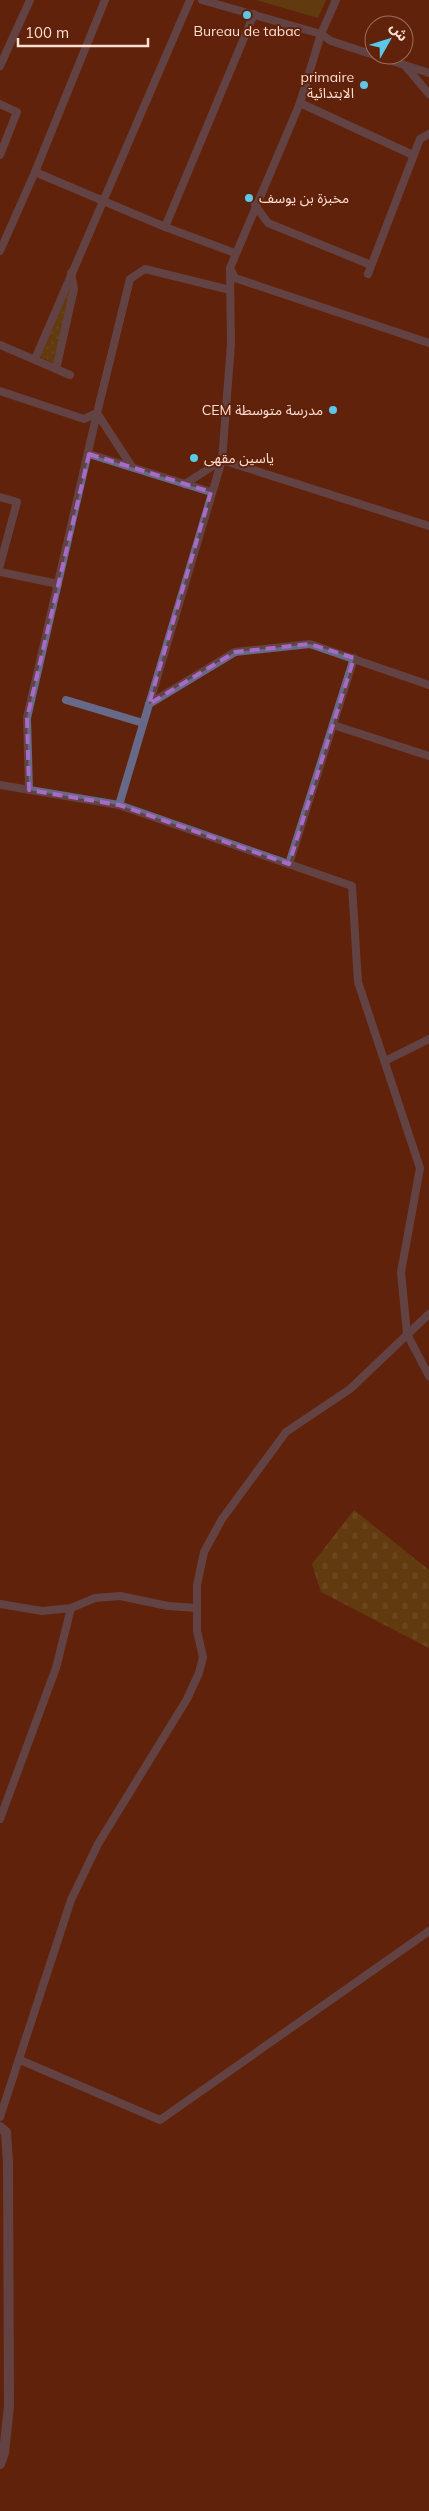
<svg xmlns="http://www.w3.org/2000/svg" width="429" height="2511" font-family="Mulish,'Noto Sans Arabic',sans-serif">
	<defs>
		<pattern id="cemetery-stones" width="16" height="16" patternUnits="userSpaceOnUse" patternTransform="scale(1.25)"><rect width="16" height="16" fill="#635816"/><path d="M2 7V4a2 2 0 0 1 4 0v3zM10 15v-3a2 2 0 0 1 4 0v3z" fill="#7a7037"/></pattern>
		<pattern id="park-dots" width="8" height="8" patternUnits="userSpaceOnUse" patternTransform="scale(1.25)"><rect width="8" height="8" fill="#635816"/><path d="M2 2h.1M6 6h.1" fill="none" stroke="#7a7037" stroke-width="1.8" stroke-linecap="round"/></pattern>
	</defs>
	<rect width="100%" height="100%" fill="#60220b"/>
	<path fill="url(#cemetery-stones)" d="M 354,1510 L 429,1570 L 429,1648 L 321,1592 L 312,1564 Z"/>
	<path fill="url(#park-dots)" d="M 74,286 L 58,365 L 40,357 L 70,287 Z"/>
	<path fill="#635816" d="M 256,0 L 326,0 L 318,18 Z"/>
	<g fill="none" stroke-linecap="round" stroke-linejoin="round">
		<g stroke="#666987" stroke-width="8">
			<path d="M 202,0 L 321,34 L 331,41 L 429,73"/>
			<path d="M 0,66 L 30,0"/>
			<path d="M 406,67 L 429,94"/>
			<path d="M 300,103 L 413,155"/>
			<path d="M 0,104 L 17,112 L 0,155"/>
			<path d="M 35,172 L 165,227 L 235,253"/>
			<path d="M 255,205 L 268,223 L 371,265"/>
			<path d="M 165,227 L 254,14"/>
			<path d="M 0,251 L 35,172 L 105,0"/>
			<path d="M 231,270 L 235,278 L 429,343"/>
			<path d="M 368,274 L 420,139 L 429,134"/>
			<path d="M 0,345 L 70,375"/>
			<path d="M 35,359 L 190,0"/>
			<path d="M 56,369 L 74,289 L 71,273"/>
			<path d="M 0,391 L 84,419 L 97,413 L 130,279 L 145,269 L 230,290"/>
			<path d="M 97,413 L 132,467"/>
			<path d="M 89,454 L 211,492"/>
			<path d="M 185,484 L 222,460 L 429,526"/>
			<path d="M 0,497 L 17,502 L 0,565"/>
			<path d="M 0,572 L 58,584"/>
			<path d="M 66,700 L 143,723"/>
			<path d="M 149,704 L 235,652 L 310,644 L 429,685"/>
			<path d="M 333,725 L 429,756"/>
			<path d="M 0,785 L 119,805 L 352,886 L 358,982 L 420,1168 L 401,1272 L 407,1334 L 429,1376"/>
			<path d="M 29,790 L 27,718 L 97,413"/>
			<path d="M 119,805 L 222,460 L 231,344 L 230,268 L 300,103 L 321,34 L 336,0"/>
			<path d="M 289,864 L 354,658"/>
			<path d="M 385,1061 L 429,1039"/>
			<path d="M 0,1604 L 42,1611 L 71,1608 L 95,1598 L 120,1596 L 168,1606 L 197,1608"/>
			<path d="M 0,1819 L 56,1668 L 71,1608"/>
			<path d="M 20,2060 L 160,2120 L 429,1931"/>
			<path d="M 0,2117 L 71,1900 L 98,1844 L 187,1699 L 199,1673 L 203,1657 L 197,1631 L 197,1585 L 204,1552 L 222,1519 L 286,1432 L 350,1389 L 429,1314"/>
		</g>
		<path stroke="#666987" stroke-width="10" d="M 0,2127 L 6,2132 L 8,2163 L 9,2406 L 4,2453 L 0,2464"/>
	</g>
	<path d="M0 0H429V2511H0ZM 89,454 L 211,492 L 149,704 L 235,652 L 310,644 L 354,658 L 289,864 L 119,805 L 29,790 L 27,718 Z" fill="#60220b" fill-opacity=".55" fill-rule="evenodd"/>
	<path fill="none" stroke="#a86ac6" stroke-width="4" stroke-dasharray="10 6" stroke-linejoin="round" d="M 89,454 L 211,492 L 149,704 L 235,652 L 310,644 L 354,658 L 289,864 L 119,805 L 29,790 L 27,718 Z"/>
	<g fill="#5bc8e7" stroke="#60220b" stroke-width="2">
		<circle cx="247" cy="15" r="5"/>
		<circle cx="364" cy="85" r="5"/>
		<circle cx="249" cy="198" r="5"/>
		<circle cx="333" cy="410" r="5"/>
		<circle cx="194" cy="458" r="5"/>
	</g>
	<g text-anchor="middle" stroke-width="4" stroke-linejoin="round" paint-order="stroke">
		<g font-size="14" fill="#fdded3" stroke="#60220b" text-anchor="end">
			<text x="247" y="36" text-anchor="middle">Bureau de tabac</text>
			<text x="354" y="82">primaire<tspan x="354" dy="16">الابتدائية</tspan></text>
			<text x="259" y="203" text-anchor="start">مخبزة بن یوسف</text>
			<text x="323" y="415">CEM مدرسة متوسطة</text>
			<text x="204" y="463" text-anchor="start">ياسين مقهى</text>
		</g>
	</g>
	<g transform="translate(389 40) rotate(51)"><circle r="24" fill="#60220b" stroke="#9f6d5b"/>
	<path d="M0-4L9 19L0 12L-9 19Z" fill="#5bc8e7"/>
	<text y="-8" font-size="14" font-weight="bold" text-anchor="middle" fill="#fdded3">ش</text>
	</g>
	<path d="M18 38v8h130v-8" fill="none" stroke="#fdded3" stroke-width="2.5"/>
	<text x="25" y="38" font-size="15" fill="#fdded3" stroke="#60220b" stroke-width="4" paint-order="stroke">100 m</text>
</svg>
